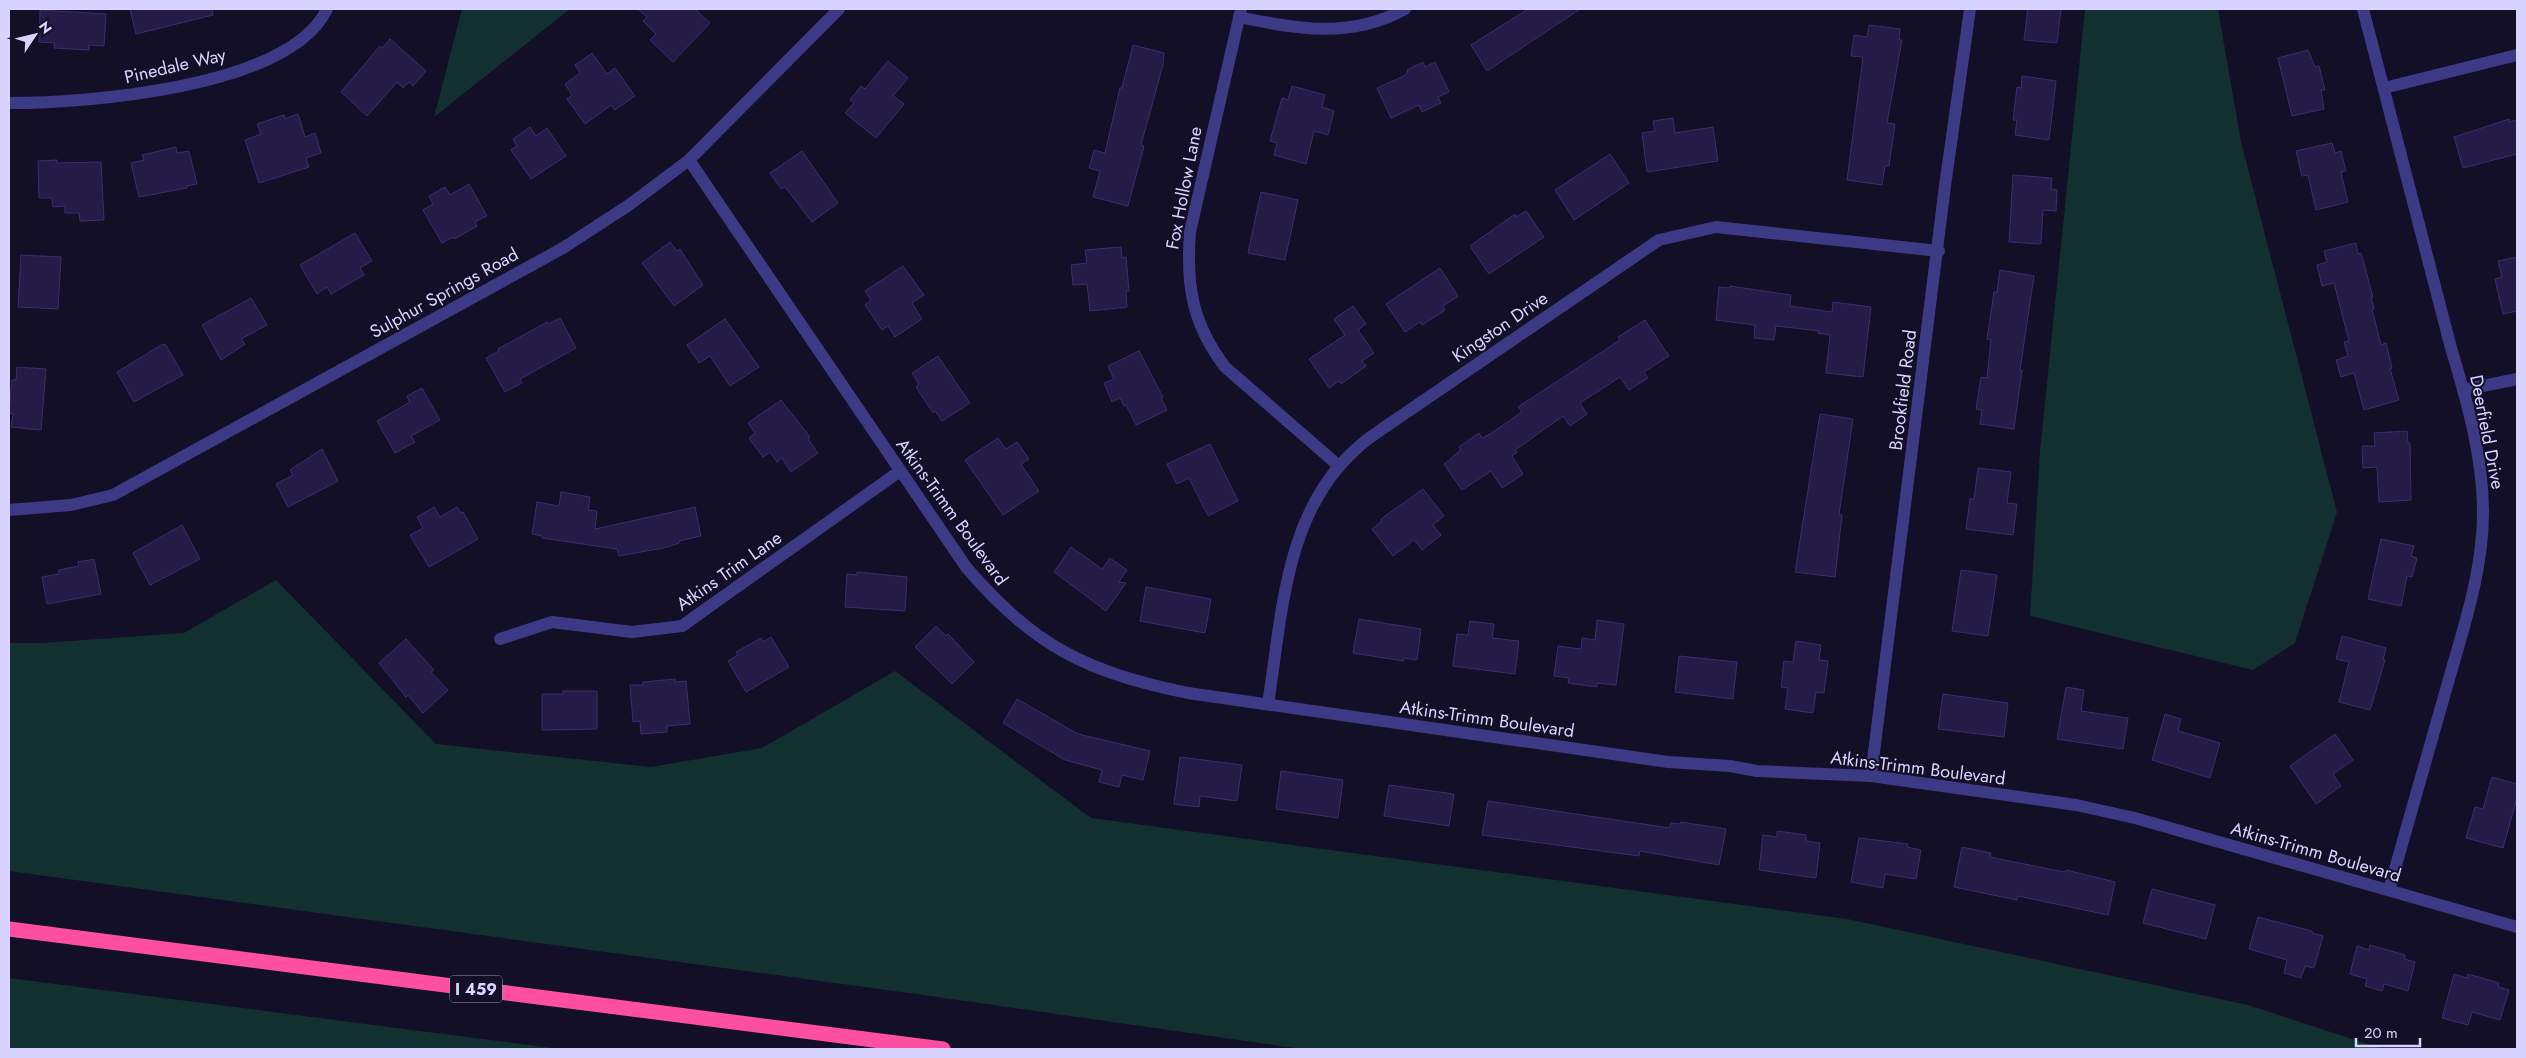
<svg xmlns="http://www.w3.org/2000/svg" width="2526" height="1058" font-family="Jost,sans-serif">
	<rect width="100%" height="100%" fill="#130f26"/>
	<g fill="#12302f">
		<path d="M 462,9 L 570,9 L 434,117 Z"/>
		<path d="M 2085,9 L 2218,9 L 2241,142 L 2337,512 L 2295,643 L 2253,670 L 2030,616 L 2040,452 Z"/>
		<path d="M 276,580 L 436,744 L 651,767 L 762,748 L 895,671 L 1091,818 L 1847,919 L 2248,1005 L 2383,1049 L 1302,1049 L 916,994 L 9,871 L 9,643 L 42,643 L 184,633 Z"/>
		<path d="M 9,978 L 560,1049 L 9,1049 Z"/>
	</g>
	<g fill="#241b47" stroke="#3b2d73">
		<path d="M 130,9 L 212,9 L 213,15 L 136,34 Z"/>
		<path d="M 638,9 L 695,9 L 710,23 L 673,62 L 650,40 L 656,34 L 643,21 L 647,17 Z"/>
		<path d="M 1528,9 L 1580,9 L 1487,71 L 1471,45 Z"/>
		<path d="M 2028,9 L 2061,9 L 2057,43 L 2024,40 Z"/>
		<path d="M 40,10 L 106,14 L 104,46 L 89,45 L 89,50 L 54,48 L 55,43 L 39,42 Z"/>
		<path d="M 1869,25 L 1900,29 L 1899,40 L 1902,40 L 1887,123 L 1895,124 L 1889,166 L 1885,166 L 1882,185 L 1847,180 L 1863,57 L 1851,56 L 1854,35 L 1867,37 Z"/>
		<path d="M 390,39 L 426,71 L 413,86 L 409,82 L 403,88 L 397,82 L 367,116 L 341,92 L 380,46 L 382,48 Z"/>
		<path d="M 1133,45 L 1164,53 L 1163,65 L 1141,145 L 1144,146 L 1128,206 L 1093,197 L 1100,171 L 1089,168 L 1094,150 L 1105,153 L 1120,88 L 1122,88 Z"/>
		<path d="M 2308,50 L 2315,67 L 2319,66 L 2325,90 L 2321,90 L 2324,109 L 2292,116 L 2278,58 Z"/>
		<path d="M 592,53 L 607,74 L 615,68 L 635,96 L 615,110 L 611,105 L 585,124 L 567,99 L 572,95 L 565,84 L 580,73 L 575,65 Z"/>
		<path d="M 888,61 L 908,78 L 893,96 L 904,104 L 876,138 L 845,113 L 854,103 L 850,100 L 861,86 L 865,89 Z"/>
		<path d="M 1423,62 L 1425,67 L 1435,62 L 1449,92 L 1438,97 L 1441,103 L 1422,112 L 1419,105 L 1391,118 L 1377,88 L 1404,76 L 1408,72 L 1407,70 Z"/>
		<path d="M 2022,76 L 2056,81 L 2049,140 L 2015,135 L 2017,120 L 2013,120 L 2017,87 L 2021,88 Z"/>
		<path d="M 1292,86 L 1325,95 L 1322,107 L 1334,111 L 1328,135 L 1314,131 L 1306,164 L 1274,155 L 1277,143 L 1270,141 L 1282,98 L 1288,100 Z"/>
		<path d="M 298,114 L 305,137 L 315,133 L 321,153 L 306,158 L 309,167 L 259,183 L 245,140 L 261,134 L 257,124 L 284,115 L 285,119 Z"/>
		<path d="M 1673,118 L 1675,133 L 1713,127 L 1718,161 L 1647,172 L 1642,133 L 1655,131 L 1653,121 Z"/>
		<path d="M 2509,119 L 2509,122 L 2517,120 L 2517,154 L 2463,168 L 2454,137 Z"/>
		<path d="M 530,127 L 536,136 L 547,128 L 566,156 L 531,179 L 511,150 L 517,146 L 513,139 Z"/>
		<path d="M 2332,143 L 2335,153 L 2341,151 L 2346,171 L 2341,172 L 2348,202 L 2316,210 L 2308,175 L 2302,176 L 2296,151 Z"/>
		<path d="M 176,147 L 177,153 L 189,151 L 197,184 L 187,186 L 187,188 L 139,197 L 131,163 L 144,160 L 142,155 Z"/>
		<path d="M 802,151 L 838,203 L 812,222 L 785,187 L 781,189 L 770,173 Z"/>
		<path d="M 1610,154 L 1629,183 L 1574,220 L 1555,190 Z"/>
		<path d="M 57,160 L 57,163 L 101,162 L 104,220 L 80,221 L 79,213 L 65,213 L 65,206 L 53,207 L 52,198 L 39,198 L 38,161 Z"/>
		<path d="M 2013,175 L 2052,178 L 2051,189 L 2057,190 L 2056,211 L 2043,210 L 2041,244 L 2009,242 Z"/>
		<path d="M 469,184 L 487,216 L 475,222 L 477,226 L 454,239 L 453,237 L 442,243 L 423,210 L 433,204 L 429,196 L 445,187 L 450,195 Z"/>
		<path d="M 1261,192 L 1298,200 L 1285,260 L 1248,253 Z"/>
		<path d="M 1526,211 L 1544,237 L 1489,274 L 1470,246 L 1515,214 L 1516,217 Z"/>
		<path d="M 355,233 L 372,261 L 360,268 L 364,275 L 331,294 L 327,287 L 317,294 L 300,265 Z"/>
		<path d="M 670,242 L 677,251 L 680,249 L 703,285 L 674,306 L 642,263 Z"/>
		<path d="M 2356,243 L 2358,254 L 2361,253 L 2373,297 L 2371,297 L 2374,309 L 2372,309 L 2381,345 L 2386,343 L 2392,368 L 2390,369 L 2399,400 L 2364,410 L 2354,373 L 2341,377 L 2336,360 L 2348,356 L 2344,342 L 2349,341 L 2334,283 L 2322,286 L 2317,265 L 2327,262 L 2324,251 Z"/>
		<path d="M 1121,247 L 1122,258 L 1126,257 L 1129,291 L 1126,291 L 1127,307 L 1090,311 L 1087,284 L 1073,285 L 1071,265 L 1087,263 L 1085,250 Z"/>
		<path d="M 21,255 L 61,257 L 58,309 L 18,307 Z"/>
		<path d="M 2517,257 L 2517,311 L 2503,314 L 2495,279 L 2502,277 L 2498,261 Z"/>
		<path d="M 903,266 L 924,295 L 912,303 L 922,319 L 895,337 L 888,326 L 882,330 L 865,305 L 871,300 L 865,291 Z"/>
		<path d="M 1440,268 L 1458,296 L 1443,306 L 1445,310 L 1422,325 L 1420,322 L 1405,332 L 1386,304 Z"/>
		<path d="M 2000,270 L 2034,276 L 2020,370 L 2022,370 L 2014,429 L 1980,424 L 1982,410 L 1976,409 L 1981,377 L 1987,378 L 1991,340 L 1987,339 L 1994,292 L 1997,292 Z"/>
		<path d="M 1730,286 L 1791,295 L 1790,306 L 1832,312 L 1833,302 L 1871,307 L 1863,377 L 1826,373 L 1830,335 L 1818,333 L 1819,331 L 1776,326 L 1774,340 L 1754,338 L 1755,325 L 1716,320 L 1719,287 L 1730,288 Z"/>
		<path d="M 251,298 L 267,325 L 241,339 L 245,344 L 221,360 L 202,325 Z"/>
		<path d="M 1353,306 L 1366,324 L 1358,330 L 1374,353 L 1362,361 L 1366,366 L 1341,384 L 1339,381 L 1329,388 L 1309,359 L 1345,335 L 1334,319 Z"/>
		<path d="M 560,318 L 576,348 L 520,379 L 522,383 L 505,392 L 486,358 L 499,351 L 498,349 L 547,322 L 548,324 Z"/>
		<path d="M 725,319 L 759,367 L 730,386 L 710,356 L 699,363 L 687,345 Z"/>
		<path d="M 1645,320 L 1669,356 L 1644,372 L 1648,378 L 1629,390 L 1620,377 L 1580,403 L 1587,414 L 1570,426 L 1563,416 L 1515,450 L 1517,452 L 1512,456 L 1523,474 L 1502,488 L 1491,471 L 1462,490 L 1444,464 L 1461,450 L 1459,447 L 1479,433 L 1482,438 L 1490,434 L 1522,412 L 1518,407 L 1620,340 L 1618,337 Z"/>
		<path d="M 163,344 L 166,345 L 183,375 L 134,402 L 117,372 Z"/>
		<path d="M 1139,351 L 1163,397 L 1161,398 L 1167,410 L 1136,425 L 1126,405 L 1124,406 L 1120,398 L 1112,402 L 1104,383 L 1114,379 L 1108,366 Z"/>
		<path d="M 938,356 L 970,403 L 942,421 L 935,411 L 933,413 L 916,387 L 919,384 L 912,373 Z"/>
		<path d="M 17,367 L 46,369 L 41,430 L 11,427 L 13,414 L 9,413 L 12,380 L 16,380 Z"/>
		<path d="M 422,388 L 440,420 L 411,436 L 415,442 L 395,453 L 377,421 L 410,402 L 407,396 Z"/>
		<path d="M 781,400 L 810,437 L 808,439 L 818,453 L 791,472 L 782,458 L 777,462 L 770,452 L 763,457 L 749,438 L 755,433 L 748,423 Z"/>
		<path d="M 1820,414 L 1853,419 L 1839,515 L 1842,515 L 1835,577 L 1795,572 Z"/>
		<path d="M 2407,431 L 2408,443 L 2410,443 L 2411,500 L 2379,502 L 2377,467 L 2363,468 L 2362,446 L 2375,446 L 2374,433 Z"/>
		<path d="M 998,438 L 1006,449 L 1017,442 L 1029,459 L 1021,464 L 1039,491 L 1003,515 L 965,460 Z"/>
		<path d="M 1210,444 L 1238,501 L 1208,516 L 1189,478 L 1177,484 L 1167,464 Z"/>
		<path d="M 322,449 L 338,481 L 288,507 L 276,484 L 293,475 L 290,470 Z"/>
		<path d="M 1978,468 L 2011,472 L 2007,503 L 2017,504 L 2013,535 L 1966,529 L 1970,499 L 1974,499 Z"/>
		<path d="M 1423,489 L 1444,516 L 1433,525 L 1441,535 L 1422,550 L 1414,540 L 1393,556 L 1372,529 L 1382,521 L 1381,519 Z"/>
		<path d="M 561,492 L 590,497 L 588,510 L 597,511 L 595,529 L 695,507 L 701,536 L 679,541 L 679,543 L 668,547 L 619,556 L 617,549 L 542,538 L 542,536 L 532,534 L 537,502 L 559,506 Z"/>
		<path d="M 434,507 L 440,517 L 457,507 L 461,513 L 463,512 L 478,539 L 429,567 L 410,535 L 423,528 L 417,517 Z"/>
		<path d="M 182,525 L 200,559 L 150,585 L 133,553 Z"/>
		<path d="M 2381,539 L 2414,546 L 2411,556 L 2417,558 L 2412,577 L 2407,576 L 2401,606 L 2368,599 Z"/>
		<path d="M 1071,547 L 1102,569 L 1110,558 L 1127,570 L 1119,582 L 1126,583 L 1106,611 L 1054,572 Z"/>
		<path d="M 94,559 L 101,594 L 47,604 L 42,577 L 59,574 L 59,570 L 79,566 L 78,562 Z"/>
		<path d="M 1961,570 L 1997,575 L 1988,636 L 1952,631 Z"/>
		<path d="M 857,572 L 907,577 L 905,611 L 845,607 L 847,574 L 857,575 Z"/>
		<path d="M 1146,587 L 1211,599 L 1205,633 L 1140,621 Z"/>
		<path d="M 1359,619 L 1421,629 L 1417,660 L 1404,658 L 1403,661 L 1353,653 Z"/>
		<path d="M 1597,620 L 1624,624 L 1616,685 L 1597,683 L 1597,687 L 1568,683 L 1569,678 L 1554,676 L 1558,646 L 1581,649 L 1582,638 L 1595,640 Z"/>
		<path d="M 1470,621 L 1494,624 L 1492,638 L 1519,641 L 1515,674 L 1453,666 L 1457,634 L 1468,635 Z"/>
		<path d="M 936,626 L 946,636 L 948,634 L 974,662 L 952,684 L 915,647 Z"/>
		<path d="M 2342,636 L 2386,648 L 2383,660 L 2385,660 L 2370,710 L 2339,702 L 2349,662 L 2336,659 Z"/>
		<path d="M 771,637 L 789,667 L 746,692 L 728,661 L 738,655 L 736,652 L 761,638 L 763,642 Z"/>
		<path d="M 406,639 L 434,670 L 431,672 L 448,690 L 423,713 L 408,695 L 406,697 L 379,663 Z"/>
		<path d="M 1796,641 L 1821,645 L 1819,660 L 1828,661 L 1824,693 L 1816,692 L 1813,713 L 1785,709 L 1788,688 L 1781,687 L 1784,661 L 1793,662 Z"/>
		<path d="M 1679,656 L 1737,662 L 1733,699 L 1675,692 Z"/>
		<path d="M 675,679 L 675,682 L 686,681 L 690,724 L 667,726 L 667,732 L 641,734 L 640,721 L 633,722 L 630,685 L 643,685 L 643,682 Z"/>
		<path d="M 2066,687 L 2084,690 L 2081,711 L 2128,718 L 2123,749 L 2057,739 Z"/>
		<path d="M 563,691 L 597,691 L 597,729 L 542,730 L 542,694 L 563,694 Z"/>
		<path d="M 1943,694 L 2008,703 L 2004,737 L 1938,729 Z"/>
		<path d="M 1017,699 L 1078,734 L 1150,751 L 1143,780 L 1122,775 L 1119,787 L 1099,782 L 1102,770 L 1065,760 L 1003,723 Z"/>
		<path d="M 2165,714 L 2181,719 L 2178,731 L 2220,743 L 2210,778 L 2152,760 Z"/>
		<path d="M 2335,734 L 2353,760 L 2333,774 L 2341,786 L 2316,804 L 2290,766 Z"/>
		<path d="M 1180,757 L 1242,765 L 1237,801 L 1200,796 L 1199,807 L 1174,804 Z"/>
		<path d="M 1281,771 L 1343,780 L 1338,818 L 1276,809 Z"/>
		<path d="M 2492,777 L 2517,784 L 2517,798 L 2503,848 L 2466,838 L 2475,807 L 2483,809 Z"/>
		<path d="M 1389,785 L 1454,794 L 1449,826 L 1384,816 Z"/>
		<path d="M 1488,801 L 1670,828 L 1671,823 L 1681,824 L 1681,822 L 1726,829 L 1719,865 L 1640,851 L 1639,856 L 1482,835 Z"/>
		<path d="M 1777,831 L 1806,835 L 1806,841 L 1820,843 L 1816,878 L 1759,870 L 1763,835 L 1777,837 Z"/>
		<path d="M 1859,838 L 1908,844 L 1907,847 L 1921,850 L 1916,879 L 1885,874 L 1883,888 L 1851,882 Z"/>
		<path d="M 1962,847 L 1991,853 L 1990,857 L 2054,870 L 2065,872 L 2066,870 L 2115,882 L 2108,915 L 2018,896 L 2017,900 L 1954,887 Z"/>
		<path d="M 2152,889 L 2215,905 L 2206,939 L 2143,923 Z"/>
		<path d="M 2258,917 L 2312,931 L 2312,933 L 2323,936 L 2314,968 L 2305,966 L 2301,978 L 2284,973 L 2287,960 L 2249,949 Z"/>
		<path d="M 2370,945 L 2405,955 L 2404,959 L 2415,962 L 2408,991 L 2384,984 L 2382,991 L 2365,986 L 2367,979 L 2350,974 L 2357,946 L 2369,950 Z"/>
		<path d="M 2454,974 L 2467,978 L 2468,974 L 2499,983 L 2498,987 L 2509,990 L 2500,1020 L 2472,1012 L 2468,1025 L 2442,1018 Z"/>
	</g>
	<g fill="none" stroke-linecap="round" stroke-linejoin="round">
		<g stroke="#3d3a85" stroke-width="12">
			<path d="M 1241,9 L 1190,232 C 1186,286 1192,323 1225,367 L 1339,466"/>
			<path d="M 2363,9 L 2451,348 C 2467,401 2483,457 2483,512 C 2483,572 2463,629 2447,686 C 2428,754 2408,822 2389,890"/>
			<path d="M 1239,17 C 1296,29 1351,39 1405,9"/>
			<path d="M 2384,88 L 2517,55"/>
			<path d="M 9,103 C 86,103 290,88 327,9"/>
			<path d="M 689,160 L 966,567 C 1034,647 1087,672 1188,693 L 1668,762 L 1730,766 L 1757,771 L 1871,776 L 2076,805 L 2135,818 L 2517,927"/>
			<path d="M 2463,390 L 2517,379"/>
			<path d="M 9,510 L 71,505 L 113,495 L 563,248 L 629,205 L 689,160 L 839,9"/>
			<path d="M 500,639 L 552,622 L 632,632 L 682,626 L 900,471"/>
			<path d="M 1268,704 C 1282,617 1284,514 1355,450 C 1364,441 1375,434 1385,427 L 1659,240 L 1716,227 L 1939,251"/>
			<path d="M 1871,776 L 1945,186 L 1970,9"/>
		</g>
		<path stroke="#ff4fa3" stroke-width="15" d="M 9,929 L 943,1049"/>
	</g>
	<g text-anchor="middle" stroke-width="4" stroke-linejoin="round" paint-order="stroke">
		<rect fill="#130f26" stroke="#9e99be" stroke-width="1" x="450" y="975.5" width="52" height="27" rx="4"/>
		<g font-size="16" font-weight="bold" fill="#d9d4ff">
			<text x="476" y="995">I 459</text>
		</g>
		<g font-size="18" fill="#d9d4ff" stroke="#130f26">
			<text transform="translate(175 66) rotate(-13)" y="6">Pinedale Way</text>
			<text transform="translate(1184 188) rotate(-79)" y="6">Fox Hollow Lane</text>
			<text transform="translate(444 293) rotate(-29)" y="6">Sulphur Springs Road</text>
			<text transform="translate(1500 327) rotate(-34)" y="6">Kingston Drive</text>
			<text transform="translate(1903 390) rotate(-83)" y="6">Brookfield Road</text>
			<text transform="translate(2487 432) rotate(79)" y="6">Deerfield Drive</text>
			<text transform="translate(952 512) rotate(54)" y="6">Atkins-Trimm Boulevard</text>
			<text transform="translate(729 571) rotate(-35)" y="6">Atkins Trim Lane</text>
			<text transform="translate(1487 719) rotate(8)" y="6">Atkins-Trimm Boulevard</text>
			<text transform="translate(1918 768) rotate(7)" y="6">Atkins-Trimm Boulevard</text>
			<text transform="translate(2316 852) rotate(16)" y="6">Atkins-Trimm Boulevard</text>
		</g>
	</g>
	<rect width="2526" height="1058" fill="none" stroke="#d9d4ff" stroke-width="20"/>
	<g transform="translate(35 35) rotate(55)" stroke="#130f26" stroke-width="4" paint-order="stroke">
	<path d="M0-4L9 19L0 12L-9 19Z" fill="#d9d4ff"/>
	<text y="-8" font-size="14" font-weight="bold" text-anchor="middle" fill="#d9d4ff">N</text>
	</g>
	<path d="M2356 1038v8h64v-8" fill="none" stroke="#d9d4ff" stroke-width="2.5"/>
	<text x="2364" y="1038" font-size="15" fill="#d9d4ff" stroke="#130f26" stroke-width="4" paint-order="stroke">20 m</text>
</svg>
